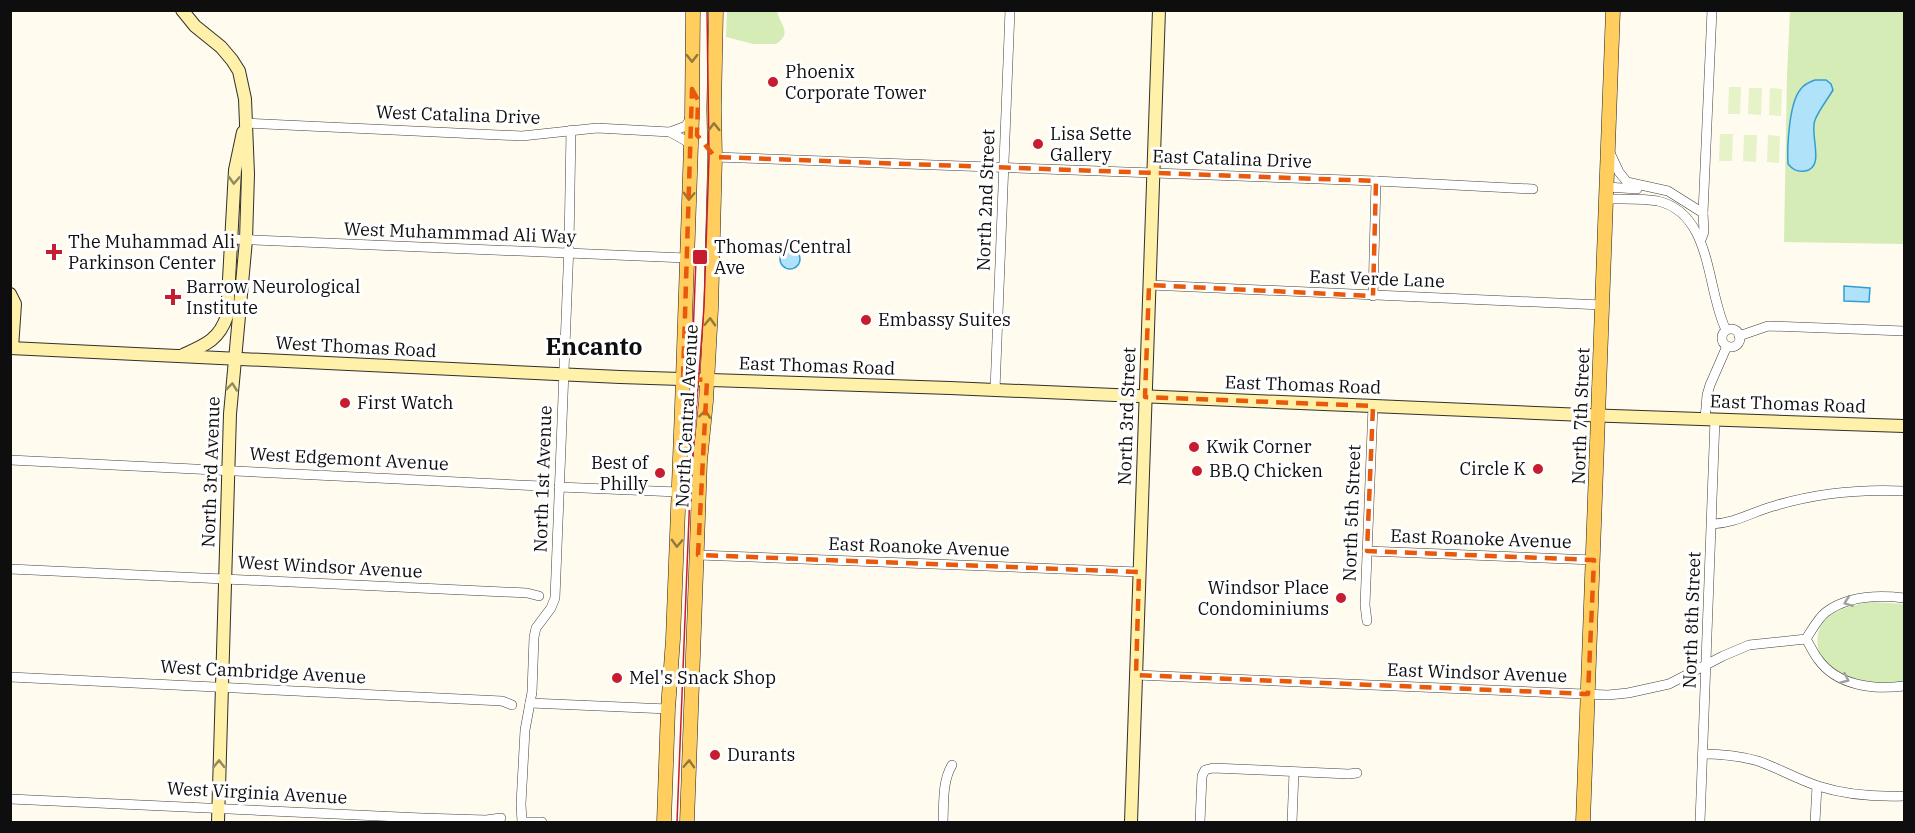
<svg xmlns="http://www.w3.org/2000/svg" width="1915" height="833" font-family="'IBM Plex Serif',serif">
	<rect width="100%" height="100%" fill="#fffbef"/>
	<g fill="#d5ecb6">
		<path d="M 727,11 L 777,11 C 780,25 793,33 776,44 L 753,44 L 726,37 Z"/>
		<path d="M 1790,11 L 1904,11 L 1904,244 L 1784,242 L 1787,75 Z"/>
		<path d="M 1872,602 L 1904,604 L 1904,683 C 1865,683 1855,683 1821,660 C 1807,619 1836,607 1872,602 Z"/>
	</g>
	<g fill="#e6f3c8">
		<path d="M 1729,87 L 1741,87 L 1740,114 L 1728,114 Z"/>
		<path d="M 1749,88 L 1762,88 L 1761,115 L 1748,114 Z"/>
		<path d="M 1770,88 L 1782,89 L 1781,116 L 1769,115 Z"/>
		<path d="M 1720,134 L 1733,134 L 1732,161 L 1719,161 Z"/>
		<path d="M 1744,135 L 1757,135 L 1756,162 L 1743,161 Z"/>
		<path d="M 1768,135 L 1780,136 L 1779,163 L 1767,162 Z"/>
	</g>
	<g fill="#b0e3fa" stroke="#329ed5" stroke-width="1.5">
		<path d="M 1815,80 L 1826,80 L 1831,84 L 1833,90 C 1827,100 1819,110 1815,120 C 1809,134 1826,168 1805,171 C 1797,172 1793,170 1788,164 C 1787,147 1789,104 1800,90 C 1804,84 1809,82 1815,80 Z"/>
		<circle cx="790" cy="259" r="10"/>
		<path d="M 1844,286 L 1870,288 L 1869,302 L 1844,301 Z"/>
	</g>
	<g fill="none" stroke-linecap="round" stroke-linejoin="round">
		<defs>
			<g id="street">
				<path d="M 245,123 L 522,136 L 597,128 L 670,132 L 686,126 L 691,117"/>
				<path d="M 670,132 L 686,141 L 691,147"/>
				<path d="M 1610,153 L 1619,172 L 1627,182 L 1668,191 L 1703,213 L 1704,232 L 1701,240"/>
				<path d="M 715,157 L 1376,181 L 1533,189"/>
				<path d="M 1607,187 L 1637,189"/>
				<path d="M 1607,199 C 1623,199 1642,198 1658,201 C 1713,214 1706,290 1726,330"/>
				<path d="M 1703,213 L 1712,10"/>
				<path d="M 232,239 L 686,258"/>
				<path d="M 1149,285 L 1602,305"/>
				<path d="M 1373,296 L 1376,181"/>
				<circle cx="1731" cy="338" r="9"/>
				<path d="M 1739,336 L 1768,326 L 1904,331"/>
				<path d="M 995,390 L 1010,10"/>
				<path d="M 1705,419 L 1707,395 L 1710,385 L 1727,346"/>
				<path d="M 10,460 L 541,486"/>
				<path d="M 559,487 L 678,492"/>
				<path d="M 1712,524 C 1736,523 1752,512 1774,506 C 1817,493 1860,489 1904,491"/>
				<path d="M 1367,551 L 1594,560"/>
				<path d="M 698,555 L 1139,572"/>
				<path d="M 10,569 L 527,593 L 539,596"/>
				<path d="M 1367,621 L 1365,605 L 1373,406"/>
				<path d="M 1806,639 C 1810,645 1813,653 1818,659 C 1837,686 1874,690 1904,686"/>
				<path d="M 1806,639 C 1812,630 1818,618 1826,612 C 1848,596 1879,595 1904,598"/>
				<path d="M 1136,675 L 1608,695 L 1628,693 L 1669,684 L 1723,656 L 1749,645 L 1806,639"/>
				<path d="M 10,677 L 502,701 L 512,705"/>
				<path d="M 530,703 L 668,709"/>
				<path d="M 1703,754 C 1722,754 1740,756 1758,761 C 1778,768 1797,779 1818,786 C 1846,795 1875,797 1904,796"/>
				<path d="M 10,799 L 422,818 L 486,820 L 501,818"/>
				<path d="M 522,822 L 521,804 L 525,730 L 532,692 L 534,637 L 536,628 L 551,608 L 555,598 L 569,245 L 571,130"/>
				<path d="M 522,822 L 542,822"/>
				<path d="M 943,822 C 944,803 942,782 952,765"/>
				<path d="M 1200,822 L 1202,776 L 1205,770 L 1213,768 L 1349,774 L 1357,773"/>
				<path d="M 1292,822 L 1294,772"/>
				<path d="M 1700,822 L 1715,419"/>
				<path d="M 1815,822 L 1817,786"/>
			</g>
			<g id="secondary">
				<path d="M 182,10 L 195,26 L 221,47 L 232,60 L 239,71 L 245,99 L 248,174 L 246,240 L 230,414 L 218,822"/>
				<path d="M 10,294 L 15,304 L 12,348"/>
				<path d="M 10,348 L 620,377 L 950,388 L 1584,415 L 1904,426"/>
				<path d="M 183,355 C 205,345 219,340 227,316 L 235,170 L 243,132"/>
				<path d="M 1131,822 L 1159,10"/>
			</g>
			<g id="primary">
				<path d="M 664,822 L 668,709 L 673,639 L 682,407 L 692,116 L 693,10"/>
				<path d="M 687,822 L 700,461 L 706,401 L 711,309 L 715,157 L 714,109 L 716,10"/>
				<path d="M 1583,822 L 1613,10"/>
			</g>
		</defs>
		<use href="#street" stroke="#414141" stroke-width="10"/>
		<use href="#secondary" stroke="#303030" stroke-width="14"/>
		<use href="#primary" stroke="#1f1f1f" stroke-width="15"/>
		<use href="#street" stroke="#fff" stroke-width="9"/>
		<use href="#secondary" stroke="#fff0aa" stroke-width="12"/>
		<use href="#primary" stroke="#ffce5f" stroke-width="14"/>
		<g stroke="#c61d30" stroke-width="1.5">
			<path d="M 692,361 L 696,259"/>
			<path d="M 677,822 L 690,492 L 704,307 L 709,157 L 707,10"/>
		</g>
	</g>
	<defs><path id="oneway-chevron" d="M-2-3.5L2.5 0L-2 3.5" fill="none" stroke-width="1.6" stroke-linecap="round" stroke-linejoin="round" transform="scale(1.5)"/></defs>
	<g stroke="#93783b">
		<use href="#oneway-chevron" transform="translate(692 58) rotate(90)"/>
		<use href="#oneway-chevron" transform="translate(714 127) rotate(-91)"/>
		<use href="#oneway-chevron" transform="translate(689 196) rotate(92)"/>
		<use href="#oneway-chevron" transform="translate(710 322) rotate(-88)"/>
		<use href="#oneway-chevron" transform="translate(705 414) rotate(-83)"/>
		<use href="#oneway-chevron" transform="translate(677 543) rotate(92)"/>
		<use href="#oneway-chevron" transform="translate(689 764) rotate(-87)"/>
	</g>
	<g stroke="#938a64">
		<use href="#oneway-chevron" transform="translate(234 180) rotate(93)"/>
		<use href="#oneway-chevron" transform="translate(232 387) rotate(-84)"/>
		<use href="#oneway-chevron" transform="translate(219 764) rotate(-89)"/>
	</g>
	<g stroke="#9f9f9f">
		<use href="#oneway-chevron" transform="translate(1848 602) rotate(160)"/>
		<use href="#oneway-chevron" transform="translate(1845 679) rotate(24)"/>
	</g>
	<path fill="none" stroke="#e8590c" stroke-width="4.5" stroke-dasharray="12 8" stroke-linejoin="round" d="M 692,89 L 698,100 L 697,135 L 715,157 L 1376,181 L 1373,296 L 1149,285 L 1145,397 L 1373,406 L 1367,551 L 1594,560 L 1588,694 L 1136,675 L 1139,572 L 698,555 L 707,380 L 683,379 Z"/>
	<g fill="#c61d30" stroke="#fff" stroke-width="2">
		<circle cx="773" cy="82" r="6"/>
		<circle cx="1038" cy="144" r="6"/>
		<path d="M51 243h6v6h6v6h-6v6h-6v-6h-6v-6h6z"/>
		<rect x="692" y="249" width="16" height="16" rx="3"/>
		<path d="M170 288h6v6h6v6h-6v6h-6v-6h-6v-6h6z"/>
		<circle cx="866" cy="320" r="6"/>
		<circle cx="345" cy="403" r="6"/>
		<circle cx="1194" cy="447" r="6"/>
		<circle cx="1538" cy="469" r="6"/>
		<circle cx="1197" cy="471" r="6"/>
		<circle cx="660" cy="473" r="6"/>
		<circle cx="1341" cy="598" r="6"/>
		<circle cx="617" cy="678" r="6"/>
		<circle cx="715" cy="755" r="6"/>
	</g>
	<g text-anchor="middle" stroke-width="6" stroke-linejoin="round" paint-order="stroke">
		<g font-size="18" fill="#0e0e0e" stroke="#fff" text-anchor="start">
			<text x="785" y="78">Phoenix<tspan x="785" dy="21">Corporate Tower</tspan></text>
			<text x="1050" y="140">Lisa Sette<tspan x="1050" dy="21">Gallery</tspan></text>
			<text x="68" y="248">The Muhammad Ali<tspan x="68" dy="21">Parkinson Center</tspan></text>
			<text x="714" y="253">Thomas/Central<tspan x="714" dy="21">Ave</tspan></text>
			<text x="186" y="293">Barrow Neurological<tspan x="186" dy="21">Institute</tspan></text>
			<text x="878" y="326">Embassy Suites</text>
			<text x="357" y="409">First Watch</text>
			<text x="1206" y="453">Kwik Corner</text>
			<text x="648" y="469" text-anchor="end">Best of<tspan x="648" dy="21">Philly</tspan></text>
			<text x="1526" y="475" text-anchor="end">Circle K</text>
			<text x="1209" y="477">BB.Q Chicken</text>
			<text x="1329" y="594" text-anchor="end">Windsor Place<tspan x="1329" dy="21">Condominiums</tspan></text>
			<text x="629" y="684">Mel's Snack Shop</text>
			<text x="727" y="761">Durants</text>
		</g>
		<g font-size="18" fill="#0e0e0e" stroke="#fff">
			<text transform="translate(458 115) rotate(2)" y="6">West Catalina Drive</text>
			<text transform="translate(1232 159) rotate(2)" y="6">East Catalina Drive</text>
			<text transform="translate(986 200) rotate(-88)" y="6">North 2nd Street</text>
			<text transform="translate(460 233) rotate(2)" y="6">West Muhammmad Ali Way</text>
			<text transform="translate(1377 279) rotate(2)" y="6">East Verde Lane</text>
			<text transform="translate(356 347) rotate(3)" y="6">West Thomas Road</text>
			<text transform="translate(817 366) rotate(2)" y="6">East Thomas Road</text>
			<text transform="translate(1303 385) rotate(2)" y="6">East Thomas Road</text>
			<text transform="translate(1788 404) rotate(2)" y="6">East Thomas Road</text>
			<text transform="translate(687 416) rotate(-87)" y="6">North Central Avenue</text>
			<text transform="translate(1127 416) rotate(-88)" y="6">North 3rd Street</text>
			<text transform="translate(1581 416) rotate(-88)" y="6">North 7th Street</text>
			<text transform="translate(349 459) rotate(3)" y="6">West Edgemont Avenue</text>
			<text transform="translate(211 472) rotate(-88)" y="6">North 3rd Avenue</text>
			<text transform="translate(543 479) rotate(-88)" y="6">North 1st Avenue</text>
			<text transform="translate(1352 513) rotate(-88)" y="6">North 5th Street</text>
			<text transform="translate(1481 539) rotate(2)" y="6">East Roanoke Avenue</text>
			<text transform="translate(919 547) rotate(2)" y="6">East Roanoke Avenue</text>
			<text transform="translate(330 567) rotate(3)" y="6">West Windsor Avenue</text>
			<text transform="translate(1692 620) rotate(-88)" y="6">North 8th Street</text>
			<text transform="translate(263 672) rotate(3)" y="6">West Cambridge Avenue</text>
			<text transform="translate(1477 673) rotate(2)" y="6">East Windsor Avenue</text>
			<text transform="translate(257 793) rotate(3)" y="6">West Virginia Avenue</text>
		</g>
		<g font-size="24" font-weight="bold" fill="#0e0e0e" stroke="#fff">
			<text x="594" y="355">Encanto</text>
		</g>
	</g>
	<rect width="1915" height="833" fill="none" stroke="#0e0e0e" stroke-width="24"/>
</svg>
